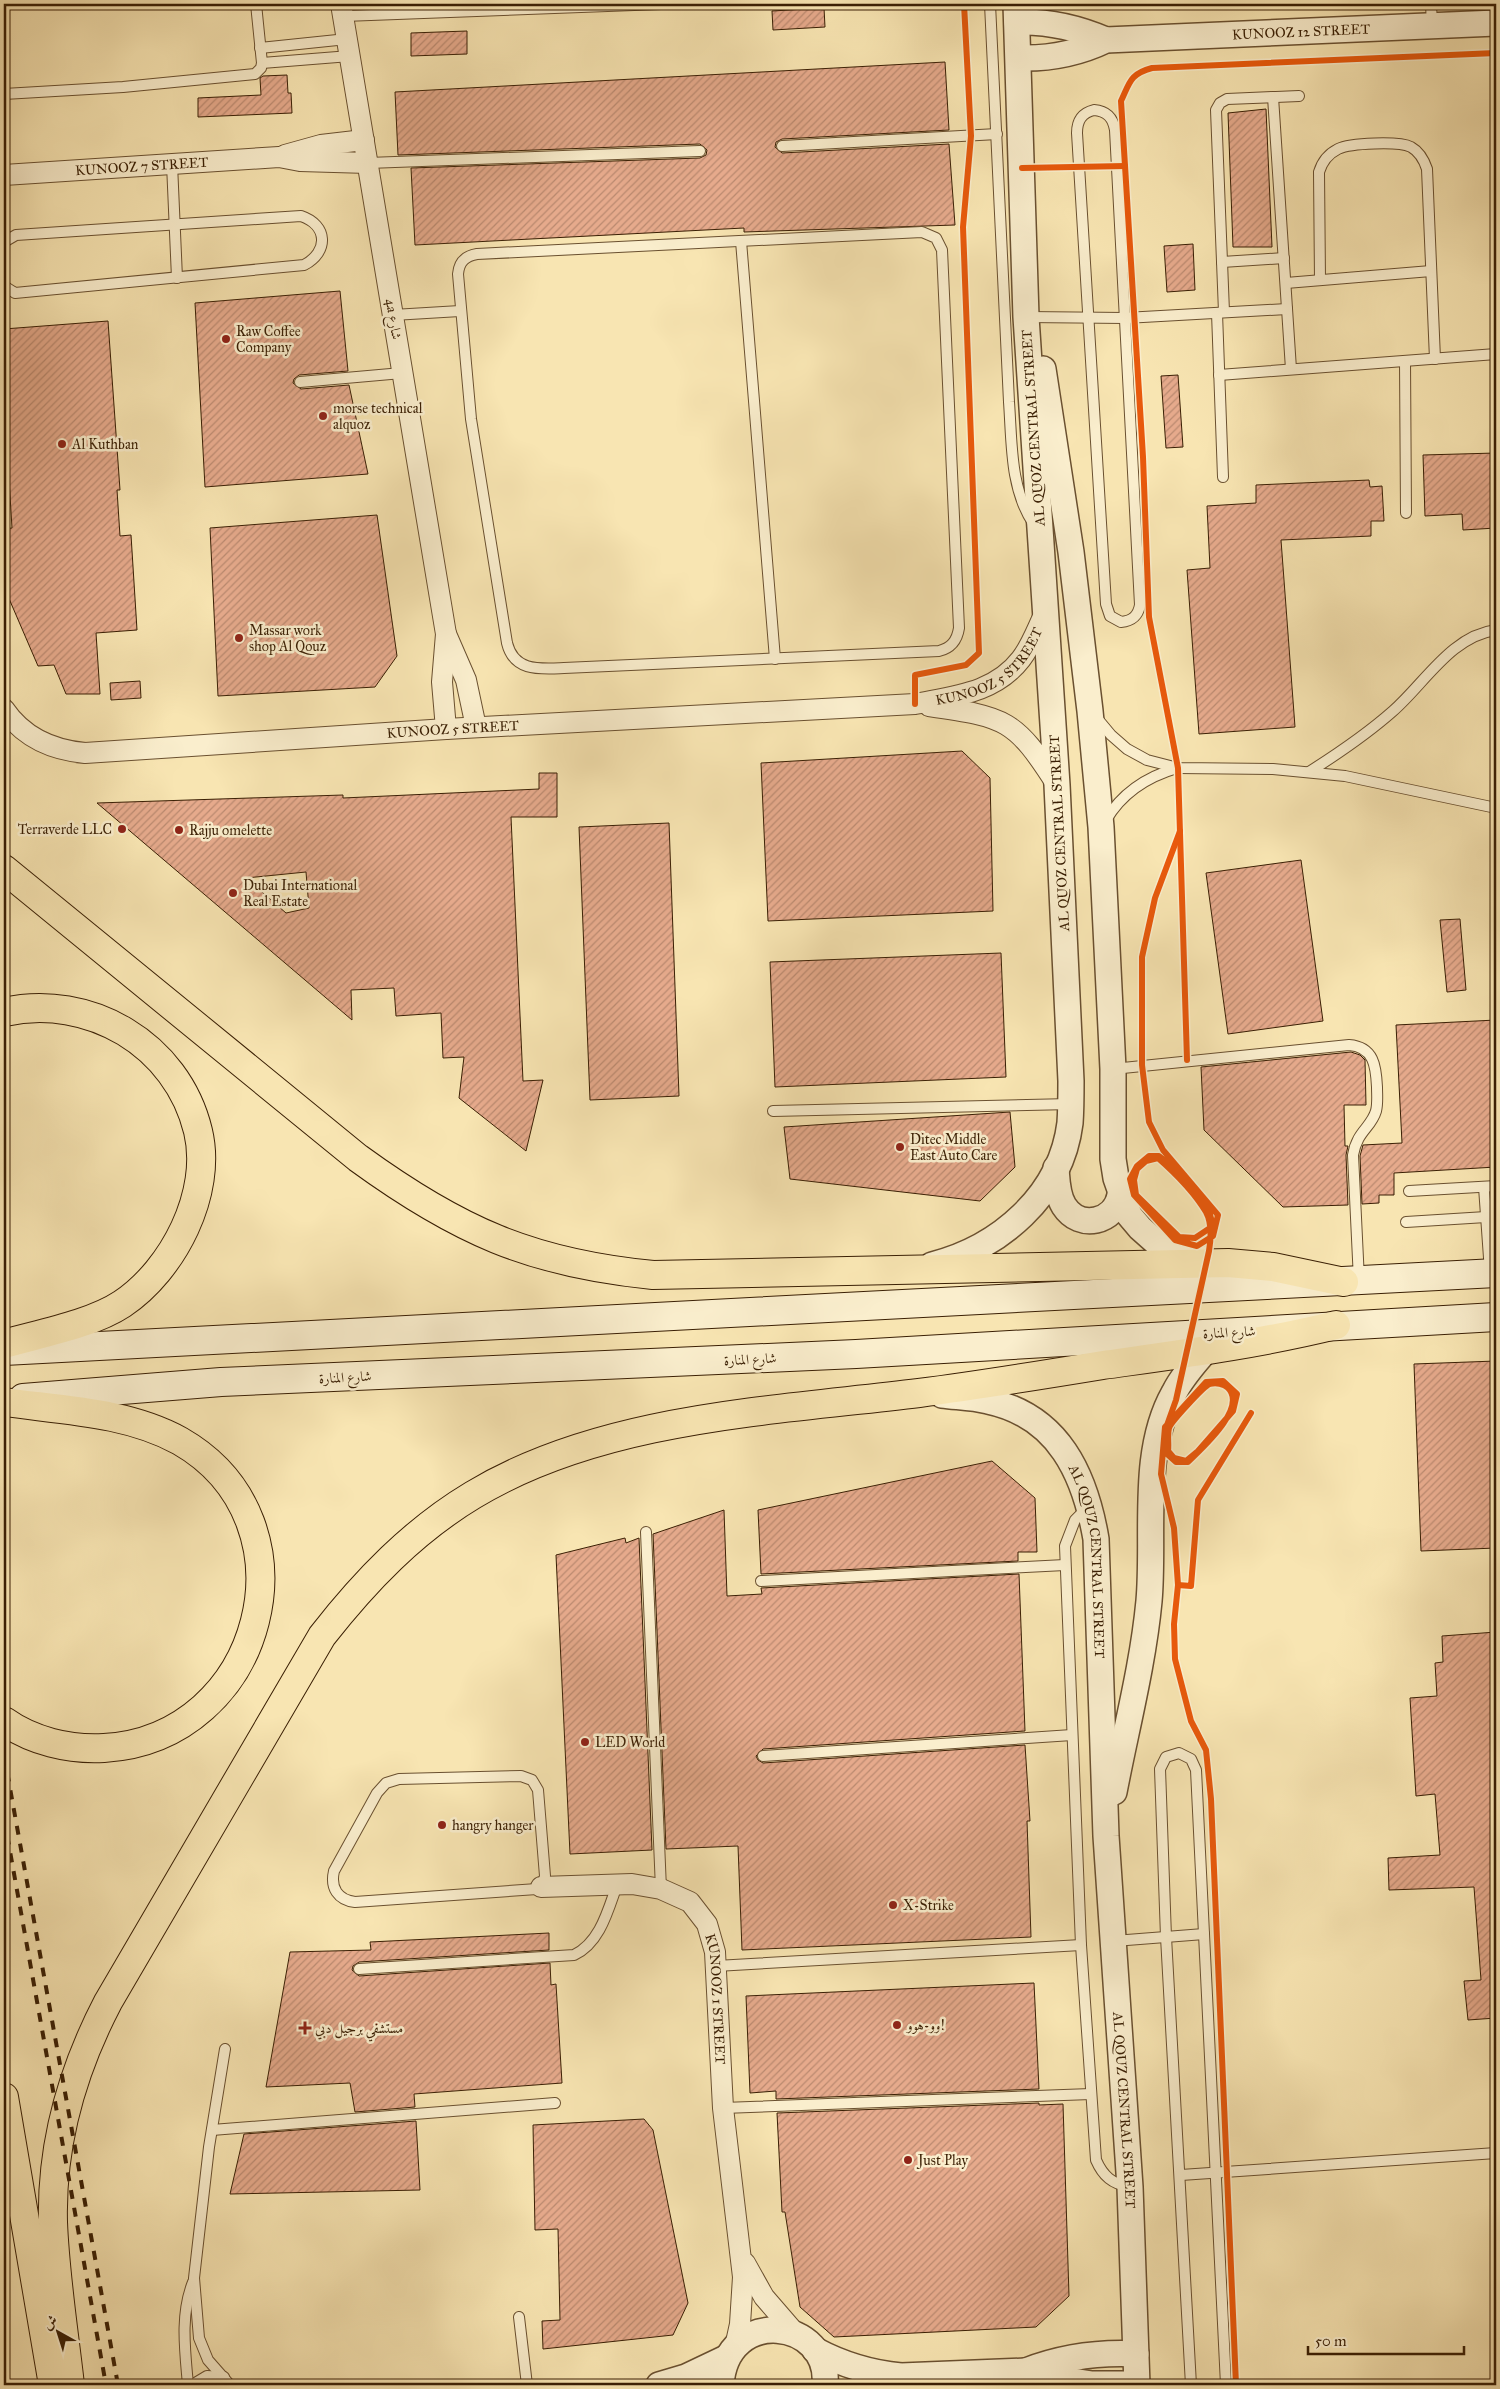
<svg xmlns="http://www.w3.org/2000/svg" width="1500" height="2389" font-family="'IM FELL Great Primer',Amiri,serif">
	<defs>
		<pattern id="building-hatch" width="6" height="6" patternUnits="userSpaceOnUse" patternTransform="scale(1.25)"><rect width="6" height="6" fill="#e6aa8c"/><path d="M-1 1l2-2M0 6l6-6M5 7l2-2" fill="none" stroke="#bb8a70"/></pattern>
	</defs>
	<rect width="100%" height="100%" fill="#f8e5b2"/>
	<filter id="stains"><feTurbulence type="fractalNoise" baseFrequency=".004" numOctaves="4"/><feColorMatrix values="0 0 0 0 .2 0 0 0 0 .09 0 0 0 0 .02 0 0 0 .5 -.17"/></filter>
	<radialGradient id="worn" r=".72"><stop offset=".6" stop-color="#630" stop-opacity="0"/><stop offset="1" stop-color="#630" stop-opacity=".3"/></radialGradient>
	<g fill="url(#building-hatch)" stroke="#3a1f04" fill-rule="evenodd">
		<path d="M 824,8 L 825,27 L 773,30 L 772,11 Z"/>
		<path d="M 467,31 L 467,54 L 411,56 L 411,33 Z"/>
		<path d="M 945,62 L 949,130 L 782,139 L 776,142 L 775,147 L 782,153 L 949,144 L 955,225 L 744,232 L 744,228 L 415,245 L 411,168 L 700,158 L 706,155 L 707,150 L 700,144 L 398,155 L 395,92 Z"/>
		<path d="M 287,75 L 288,93 L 291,93 L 292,113 L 198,117 L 198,98 L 261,95 L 260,78 L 263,76 Z"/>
		<path d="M 1266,109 L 1272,247 L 1233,247 L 1228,113 Z"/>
		<path d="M 1193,244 L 1195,290 L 1167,292 L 1164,246 Z"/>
		<path d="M 340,291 L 348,371 L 299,375 L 294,379 L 293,383 L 301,389 L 349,385 L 368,474 L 205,487 L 195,303 Z"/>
		<path d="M 108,321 L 120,490 L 117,490 L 120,536 L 131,535 L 137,630 L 96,633 L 100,694 L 66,694 L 54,665 L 38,666 L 4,587 L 4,529 L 12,528 L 4,398 L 4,329 Z"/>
		<path d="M 1178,375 L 1183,447 L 1166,448 L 1161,376 Z"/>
		<path d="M 1496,453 L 1496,528 L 1463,530 L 1462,514 L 1425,516 L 1423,455 Z"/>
		<path d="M 1369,480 L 1370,487 L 1382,486 L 1384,521 L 1371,521 L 1371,536 L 1281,540 L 1295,727 L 1199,734 L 1187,570 L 1210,568 L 1207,506 L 1256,503 L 1256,485 Z"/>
		<path d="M 377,515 L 397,656 L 375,687 L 218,696 L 210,528 Z"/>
		<path d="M 140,681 L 141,698 L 111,700 L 110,683 Z"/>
		<path d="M 962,751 L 990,778 L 993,911 L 768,921 L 761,763 Z"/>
		<path d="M 539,773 L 557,773 L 557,817 L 511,817 L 523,1081 L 543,1080 L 526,1151 L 459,1098 L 464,1057 L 443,1058 L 441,1013 L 396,1016 L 394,988 L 351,990 L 352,1020 L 97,803 L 343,795 L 343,798 L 539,789 ZM 306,872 L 309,908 L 286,913 L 246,878 Z"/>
		<path d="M 669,823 L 679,1096 L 590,1100 L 579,827 Z"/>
		<path d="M 1301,860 L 1323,1021 L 1228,1034 L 1206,873 Z"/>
		<path d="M 1460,919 L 1466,990 L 1447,992 L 1440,920 Z"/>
		<path d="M 1001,953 L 1006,1077 L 775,1087 L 770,962 Z"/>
		<path d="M 1496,1020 L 1496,1167 L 1394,1173 L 1394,1195 L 1379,1195 L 1379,1203 L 1362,1204 L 1360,1156 L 1363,1145 L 1402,1143 L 1396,1025 Z"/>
		<path d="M 1351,1052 L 1360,1055 L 1365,1060 L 1366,1105 L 1344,1105 L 1345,1146 L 1348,1146 L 1346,1155 L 1348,1205 L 1283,1207 L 1204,1130 L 1201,1067 Z"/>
		<path d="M 1010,1112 L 1015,1167 L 980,1201 L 790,1179 L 784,1127 Z"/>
		<path d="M 1496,1361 L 1496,1548 L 1421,1551 L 1414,1364 Z"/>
		<path d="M 992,1461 L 1035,1498 L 1037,1552 L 1018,1552 L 1018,1561 L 761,1574 L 758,1510 Z"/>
		<path d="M 724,1510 L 727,1596 L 762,1594 L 761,1588 L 1019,1574 L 1025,1731 L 763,1749 L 756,1756 L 758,1760 L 763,1763 L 1025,1745 L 1030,1821 L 1027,1821 L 1031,1937 L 742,1950 L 738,1846 L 666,1849 L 653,1534 Z"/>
		<path d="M 625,1538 L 626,1543 L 639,1538 L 652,1850 L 570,1854 L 556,1555 Z"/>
		<path d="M 1496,1632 L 1496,2018 L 1468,2020 L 1464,1981 L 1481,1980 L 1474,1887 L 1389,1890 L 1388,1858 L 1440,1855 L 1435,1794 L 1416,1796 L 1410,1698 L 1437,1696 L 1435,1663 L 1443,1662 L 1442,1636 Z"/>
		<path d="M 549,1933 L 549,1950 L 359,1962 L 353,1966 L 352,1970 L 359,1976 L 550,1963 L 551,1985 L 556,1984 L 562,2083 L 414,2094 L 415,2107 L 355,2112 L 350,2083 L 266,2087 L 290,1952 L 371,1950 L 370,1942 Z"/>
		<path d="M 1034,1983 L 1039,2089 L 776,2099 L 776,2091 L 750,2093 L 746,1996 Z"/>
		<path d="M 1039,2103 L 1039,2105 L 1063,2104 L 1069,2296 L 1036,2327 L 834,2337 L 800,2307 L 785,2212 L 782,2212 L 777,2113 Z"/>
		<path d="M 644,2119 L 653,2130 L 688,2303 L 673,2335 L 543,2349 L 542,2321 L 560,2320 L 558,2229 L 535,2230 L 533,2125 Z"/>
		<path d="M 416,2121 L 420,2190 L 230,2194 L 244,2134 Z"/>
	</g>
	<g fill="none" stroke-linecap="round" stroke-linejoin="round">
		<defs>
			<g id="service">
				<path d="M 990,4 L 1009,402 C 1012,443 1010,488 1033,523"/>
				<path d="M 1431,4 L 1432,25"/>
				<path d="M 344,16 L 661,4"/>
				<path d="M 260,48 L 347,39"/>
				<path d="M 262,63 L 350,56"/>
				<path d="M 4,94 L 123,87 L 255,74 L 261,68 L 262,63 L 256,4"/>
				<path d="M 1273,97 L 1291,369"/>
				<path d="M 1094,110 C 1107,111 1113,118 1115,130 L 1140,605 C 1138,616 1132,621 1121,622 L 1110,616 L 1106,604 L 1077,133 C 1077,120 1082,113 1094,110 Z"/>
				<path d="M 782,146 L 997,134"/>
				<path d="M 368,163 L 700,151"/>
				<path d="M 172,164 L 177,278"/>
				<path d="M 922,232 L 936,238 L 942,250 L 959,628 C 957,641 951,648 939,651 L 564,668 C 540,669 514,672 507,643 L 471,419 L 458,274 C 459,262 465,256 477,254 Z"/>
				<path d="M 741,241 L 775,659"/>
				<path d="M 4,242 L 16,235 L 301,216 C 328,225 329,252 304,265 L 15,293 L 4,286"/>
				<path d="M 1222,262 L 1284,258"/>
				<path d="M 1320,280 L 1319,172 C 1322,162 1328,154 1338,149 C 1350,143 1399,141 1411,147 C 1420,152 1424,160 1427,169 L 1435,359"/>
				<path d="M 1286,283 L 1431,271"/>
				<path d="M 1224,312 L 1216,110 L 1220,103 L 1227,99 L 1299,96"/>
				<path d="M 1217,313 L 1223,477"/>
				<path d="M 393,315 L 460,311"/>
				<path d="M 1026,317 L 1125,318 L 1287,309"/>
				<path d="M 1405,361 L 1406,513"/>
				<path d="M 1219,375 L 1496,354"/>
				<path d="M 300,382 L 402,373"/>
				<path d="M 1096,717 L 1111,735 L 1127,749 L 1147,760 L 1178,768 L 1273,769 L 1345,776 L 1496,808"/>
				<path d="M 1309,772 C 1339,753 1367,734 1393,711 C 1425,683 1451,636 1496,630"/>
				<path d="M 1106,820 C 1122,793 1146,777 1177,768"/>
				<path d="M 1113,1069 L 1349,1045 C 1374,1047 1376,1066 1377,1087 C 1377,1095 1378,1103 1376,1111 C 1371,1128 1357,1131 1353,1155 L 1359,1280"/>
				<path d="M 773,1111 L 1071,1104"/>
				<path d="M 1484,1187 L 1490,1272"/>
				<path d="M 1409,1191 L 1496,1186"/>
				<path d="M 1406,1222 L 1486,1217"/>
				<path d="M 1088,1507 L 1075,1520 L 1065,1546 L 1081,1945 L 1096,2160 C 1103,2176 1112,2184 1130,2187"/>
				<path d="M 646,1532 L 661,1889"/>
				<path d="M 761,1581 L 1065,1565"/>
				<path d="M 763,1756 L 1072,1735"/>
				<path d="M 521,1776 L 532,1780 L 538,1790 L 545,1876 L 543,1884 L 537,1889 L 355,1902 C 338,1900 330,1888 334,1871 L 377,1793 L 386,1783 L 399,1779 Z"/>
				<path d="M 1114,1941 L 1204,1934"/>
				<path d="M 716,1966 L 1081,1945"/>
				<path d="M 359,1969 L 574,1955 C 600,1943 608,1910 617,1885"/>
				<path d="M 225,2049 L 209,2147 L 194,2278 L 199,2338 L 208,2360 L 230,2385"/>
				<path d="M 723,2108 L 1091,2094"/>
				<path d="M 212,2130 L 555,2103"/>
				<path d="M 1181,2175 L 1496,2153"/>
				<path d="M 519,2317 L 527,2385"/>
				<path d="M 188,2385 C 185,2350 180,2315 193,2282"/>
				<path d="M 192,2385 L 207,2376 L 224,2377"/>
				<path d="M 1191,2385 L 1166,1937 L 1160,1769 L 1166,1757 L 1179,1753 L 1191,1759 L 1196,1770 L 1226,2385"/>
			</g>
			<g id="minor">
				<path d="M 341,4 L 446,634 L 442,682 L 446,729"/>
				<path d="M 285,155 L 321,145 L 364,140"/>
				<path id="s1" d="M 4,175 L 279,157 L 300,161 L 368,163"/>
				<path d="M 446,634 L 466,680 L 476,727"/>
				<path d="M 929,706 C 1006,717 1015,719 1057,785"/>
				<path id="s2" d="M 4,709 C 23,737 52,750 85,753 L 446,729 L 915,704 C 955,696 995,693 1021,659 C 1032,645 1038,626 1046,611"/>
				<path id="s3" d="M 541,1887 L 632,1884 L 661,1889 L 690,1902 L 707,1924 L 715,1952 L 723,2108 L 743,2277 L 740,2324 L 735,2347"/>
				<path d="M 745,2263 L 764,2297 L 796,2334"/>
			</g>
			<g id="tertiary">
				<path d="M 1017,22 C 1049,21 1076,27 1106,40"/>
				<path id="s4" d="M 1019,58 C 1050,59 1077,54 1106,40 L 1496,23"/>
				<path d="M 1043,369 L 1071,552 L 1090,711 L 1101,827 L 1113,1069 L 1113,1159 L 1116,1178 L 1129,1215 L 1140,1228 L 1158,1244 L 1174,1254 L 1201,1258"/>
				<path d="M 1056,1168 C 1057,1181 1057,1195 1064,1206 C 1080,1231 1115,1222 1120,1195"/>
				<path d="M 932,1265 C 999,1248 1061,1196 1070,1123 C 1071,1109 1071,1095 1071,1081 L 1057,785 L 1026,317 L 1016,4"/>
				<path id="s5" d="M 942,1395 C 958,1397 973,1397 988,1401 C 1059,1416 1085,1475 1096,1539 L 1106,1836 L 1130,2187 L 1137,2385"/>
				<path d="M 1114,1792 C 1126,1729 1143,1665 1149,1601 C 1155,1534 1140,1453 1174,1393 C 1182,1377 1194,1364 1206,1350"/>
				<path d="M 815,2350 C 843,2365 870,2373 901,2376 L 1026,2371 L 1047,2377 L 1092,2384 L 1137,2384"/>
				<path d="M 1026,2371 C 1062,2357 1097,2352 1136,2354"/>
				<path d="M 659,2385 L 686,2377 L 726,2358"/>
				<path d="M 721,2385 C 726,2305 831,2319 825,2385"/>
			</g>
			<g id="secondary">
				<path d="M 4,1351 L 1496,1273"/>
				<path d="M 23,1398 L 221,1382 L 856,1354 L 1496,1317"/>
			</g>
			<g id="motorway">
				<path d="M 4,869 L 358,1158 C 457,1230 530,1263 653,1275 L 1228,1263 L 1273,1267 L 1344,1282"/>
				<path d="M 4,1012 C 89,993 177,1044 198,1131 C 213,1193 173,1270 122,1304 C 92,1324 39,1334 4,1344"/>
				<path d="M 4,1402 C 62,1410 128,1412 180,1441 C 321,1522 264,1739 104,1748 C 69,1750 32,1741 4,1721"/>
				<path d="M 4,2097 L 53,2385"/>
				<path d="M 70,2385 C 64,2331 55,2276 53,2222 C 51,2144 72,2071 108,2002 L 322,1636 C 365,1581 413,1531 473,1495 C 602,1417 773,1411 919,1393 C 981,1385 1042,1375 1103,1365 C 1181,1354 1259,1344 1336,1325"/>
			</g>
		</defs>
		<use href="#service" stroke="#6a5030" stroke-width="12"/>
		<use href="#minor" stroke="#6a5030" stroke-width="22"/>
		<use href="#tertiary" stroke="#6a5030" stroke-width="28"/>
		<use href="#secondary" stroke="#3a1f04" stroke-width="30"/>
		<use href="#motorway" stroke="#3a1f04" stroke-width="30"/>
		<use href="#service" stroke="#faeecd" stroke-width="10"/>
		<use href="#minor" stroke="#faeecd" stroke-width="20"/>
		<use href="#tertiary" stroke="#faeecd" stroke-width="25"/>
		<use href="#secondary" stroke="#faeecd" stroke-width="28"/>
		<use href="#motorway" stroke="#f8e5b2" stroke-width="28"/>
		<g stroke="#3a1f04" stroke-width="4" stroke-dasharray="9 9" stroke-linecap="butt">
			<path d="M 4,1755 L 118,2385"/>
			<path d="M 4,1818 L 106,2385"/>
		</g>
		<defs>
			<g id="cycleway">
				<path d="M 1022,168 L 1125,166"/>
				<path d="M 915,704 L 915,675 L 966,665 L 979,653 L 963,227 L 971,136 L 964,4"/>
				<path d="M 1187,1060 L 1178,768 L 1149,617 L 1143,457 L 1121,101 C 1130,82 1130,74 1152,68 L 1496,53"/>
				<path d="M 1178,1585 L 1174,1528 L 1161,1474 L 1165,1427 L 1206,1382 L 1223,1381 L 1237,1394 L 1233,1411 L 1198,1451 L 1186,1461 L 1174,1458 L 1168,1451 C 1169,1444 1167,1435 1169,1428 C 1171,1422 1204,1386 1210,1384 C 1216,1382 1224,1384 1228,1388 C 1248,1408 1201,1449 1188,1462 L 1176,1462 L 1166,1453 L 1166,1428 L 1176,1400 L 1209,1251 C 1211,1239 1212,1223 1206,1212 C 1194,1192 1175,1173 1158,1158 L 1146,1161 L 1137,1169 L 1134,1180 L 1136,1195 L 1179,1237 L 1195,1238 L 1210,1228 L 1212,1222 L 1209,1211 L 1195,1191 L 1177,1170 L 1159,1156 L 1149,1156 L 1137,1166 L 1130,1179 L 1134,1195 L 1175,1240 L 1197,1246 L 1213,1236 L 1218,1215 L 1163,1150 L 1149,1122 L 1142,1065 L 1142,957 L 1155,898 L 1180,831"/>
				<path d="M 1236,2385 L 1211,1799 L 1206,1750 L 1191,1721 L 1175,1659 L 1174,1624 L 1178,1585 L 1191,1586 L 1198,1500 L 1251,1413"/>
			</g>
		</defs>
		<use href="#cycleway" stroke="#faeecd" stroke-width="9"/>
		<use href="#cycleway" stroke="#e8590c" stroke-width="6"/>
	</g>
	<g fill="#8f2418" stroke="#faeecd" stroke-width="2">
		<circle cx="226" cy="339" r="5"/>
		<circle cx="323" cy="416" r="5"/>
		<circle cx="62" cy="444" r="5"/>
		<circle cx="239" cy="638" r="5"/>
		<circle cx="122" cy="829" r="5"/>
		<circle cx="179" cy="830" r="5"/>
		<circle cx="233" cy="893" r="5"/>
		<circle cx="900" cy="1147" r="5"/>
		<circle cx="585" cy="1742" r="5"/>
		<circle cx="442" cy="1825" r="5"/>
		<circle cx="893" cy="1905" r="5"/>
		<circle cx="897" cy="2025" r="5"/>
		<path d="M302.5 2020.5h5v5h5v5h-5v5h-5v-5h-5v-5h5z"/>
		<circle cx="908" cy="2160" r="5"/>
	</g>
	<g text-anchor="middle" stroke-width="5" stroke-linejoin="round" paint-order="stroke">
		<g font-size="14" fill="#3a1f04" stroke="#faeecd">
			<text dy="5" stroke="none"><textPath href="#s4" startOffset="285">KUNOOZ 12 STREET</textPath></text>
			<text dy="5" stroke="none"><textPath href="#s1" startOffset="138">KUNOOZ 7 STREET</textPath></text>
			<text transform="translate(394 319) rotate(81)" y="5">4a شارع</text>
			<text transform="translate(1033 428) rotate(-94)" y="5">AL QUOZ CENTRAL STREET</text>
			<text dy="5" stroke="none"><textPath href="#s2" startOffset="1014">KUNOOZ 5 STREET</textPath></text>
			<text dy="5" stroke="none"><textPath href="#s2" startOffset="464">KUNOOZ 5 STREET</textPath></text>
			<text transform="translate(1059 833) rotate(-93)" y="5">AL QUOZ CENTRAL STREET</text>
			<text transform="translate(1229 1332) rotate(-3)" y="5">شارع المنارة</text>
			<text transform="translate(750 1359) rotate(-3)" y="5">شارع المنارة</text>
			<text transform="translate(345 1377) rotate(-3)" y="5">شارع المنارة</text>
			<text dy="5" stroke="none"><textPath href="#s5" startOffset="255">AL QOUZ CENTRAL STREET</textPath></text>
			<text dy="5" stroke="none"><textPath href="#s3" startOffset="256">KUNOOZ 1 STREET</textPath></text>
			<text dy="5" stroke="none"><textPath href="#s5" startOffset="806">AL QOUZ CENTRAL STREET</textPath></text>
		</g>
		<g font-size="14" fill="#3a1f04" stroke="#faeecd" text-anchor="start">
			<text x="236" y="336">Raw Coffee<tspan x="236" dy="16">Company</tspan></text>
			<text x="333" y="413">morse technical<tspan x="333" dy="16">alquoz</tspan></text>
			<text x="72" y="449">Al Kuthban</text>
			<text x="249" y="635">Massar work<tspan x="249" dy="16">shop Al Qouz</tspan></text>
			<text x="112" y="834" text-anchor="end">Terraverde LLC</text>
			<text x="189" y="835">Rajju omelette</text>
			<text x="243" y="890">Dubai International<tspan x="243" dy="16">Real Estate</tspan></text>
			<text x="910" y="1144">Ditec Middle<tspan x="910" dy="16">East Auto Care</tspan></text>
			<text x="595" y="1747">LED World</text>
			<text x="452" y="1830">hangry hanger</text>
			<text x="903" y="1910">X-Strike</text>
			<text x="907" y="2030">وو-هوو!</text>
			<text x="315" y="2033">مستشفي برجيل دبي</text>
			<text x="918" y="2165">Just Play</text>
		</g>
	</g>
	<rect width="1500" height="2389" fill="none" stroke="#f8e5b2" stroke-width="20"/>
	<rect x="5" y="5" width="1490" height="2379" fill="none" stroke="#3a1f04" stroke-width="2.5"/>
	<rect x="10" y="10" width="1480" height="2369" fill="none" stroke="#3a1f04"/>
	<g transform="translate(58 2332) rotate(321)" stroke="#faeecd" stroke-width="4" paint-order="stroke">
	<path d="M0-4L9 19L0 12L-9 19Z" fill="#3a1f04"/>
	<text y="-8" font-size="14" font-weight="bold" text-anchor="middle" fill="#3a1f04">ش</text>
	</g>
	<path d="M1308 2346v8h156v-8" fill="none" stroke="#3a1f04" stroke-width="2.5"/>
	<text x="1315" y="2346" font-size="15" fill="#3a1f04" stroke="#faeecd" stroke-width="4" paint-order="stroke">50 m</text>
	<rect width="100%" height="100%" filter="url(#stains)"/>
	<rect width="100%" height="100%" fill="url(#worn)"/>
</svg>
